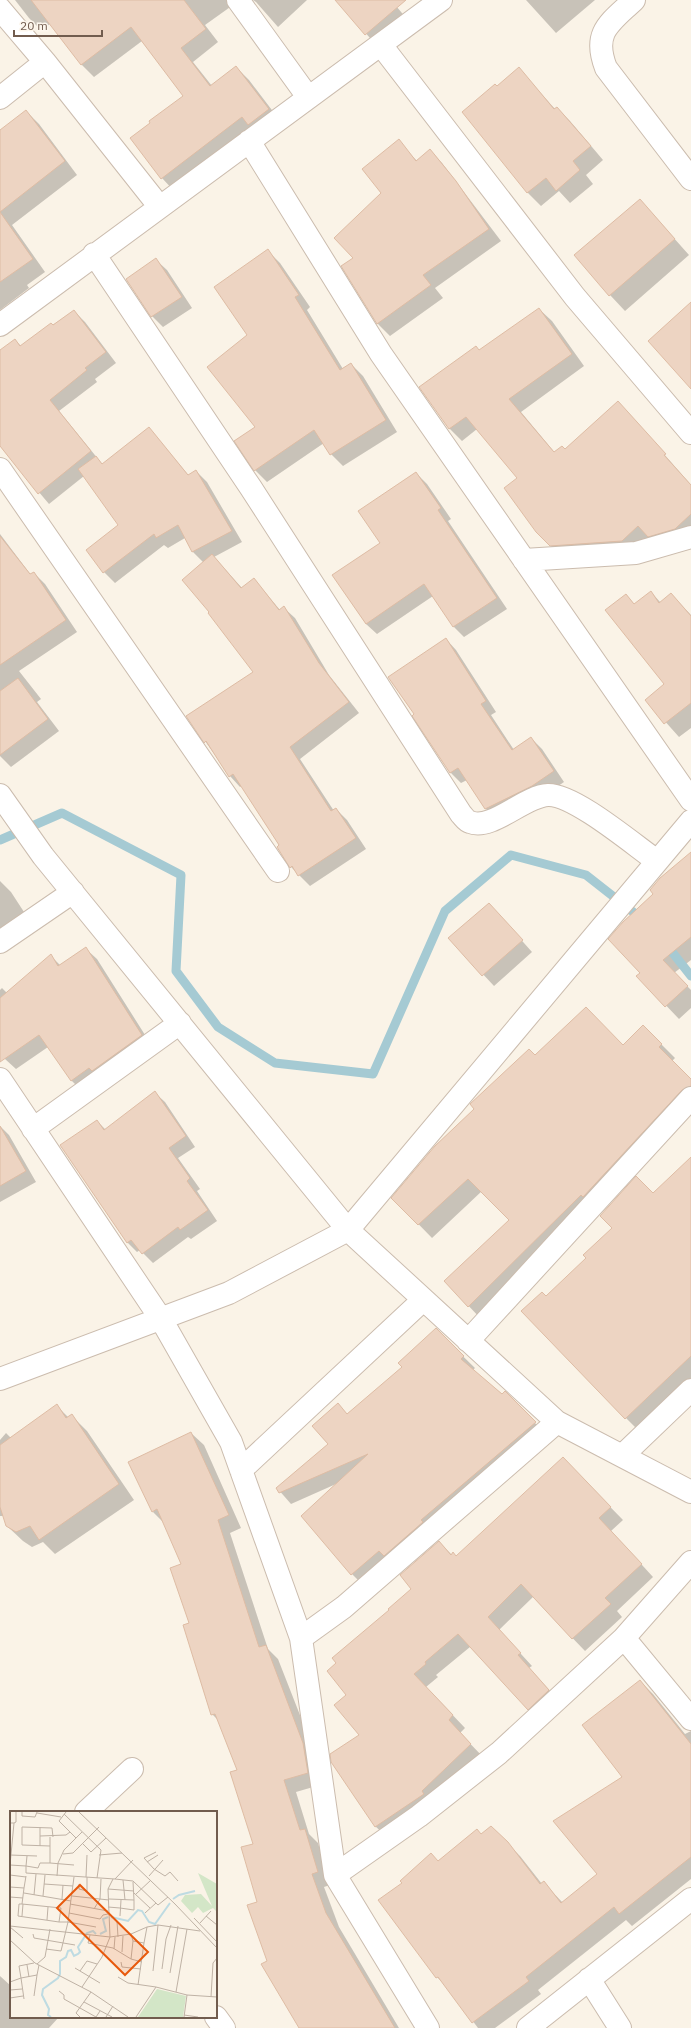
<svg xmlns="http://www.w3.org/2000/svg" width="691" height="2028" font-family="'IBM Plex Sans',sans-serif">
<rect width="100%" height="100%" fill="#faf3e7"/>
<path fill="#0003" d="M15,0H240L205,25L218,42L193,62L212,86L236,67L249,80L281,122L174,191L162,178L184,96L142,41L94,77L81,64L50,24L41,30L29,18Z
M253,0H252H307L278,27L256,2Z
M337,0H391L407,19L376,45Z
M526,0H595L556,33Z
M519,69L555,109L557,108L570,121L603,160L586,175L593,184L570,203L559,191L541,206L528,193L463,112L498,87Z
M26,111L39,124L77,175L12,225L45,272L27,285L29,288L0,310V131Z
M398,141L417,161L430,150L442,163L501,241L435,288L443,298L390,336L378,324L343,267L355,258L383,193Z
M640,200L689,255L625,311L610,295Z
M268,251L280,263L310,307L307,310L343,369L351,364L363,376L397,432L343,466L331,454L324,443L267,482L255,470L256,427L248,335Z
M156,260L167,270L192,308L163,327L152,316L127,279Z
M539,309L552,321L584,366L521,412L555,453L565,450L630,415L691,485V538L635,553L563,558L550,545L519,479L477,429L462,441L449,428L480,351Z
M74,311L85,322L116,363L95,379L97,382L59,411L103,465L149,428L189,476L196,471L207,482L242,542L214,557L242,588L254,579L280,610L284,608L295,618L329,675L359,713L300,759L334,811L336,809L347,820L366,849L310,886L291,867L280,846L242,786L240,787L230,776L187,716L254,672L211,612L204,563L193,552L185,538L168,548L164,545L115,583L104,572L120,526L84,476L49,504L0,446V351L15,340L21,346Z
M416,473L427,484L451,519L448,521L507,609L464,637L454,627L433,596L377,634L366,624L334,576L381,543Z
M0,534L31,575L34,573L45,584L77,632L19,671L41,699L37,702L59,731L11,767L0,756Z
M651,592L661,603L671,594L691,615V728L679,737L646,700L666,684L626,595L635,605Z
M446,639L456,650L496,712L491,715L514,750L531,738L542,749L564,782L542,797L497,819L486,809L467,780L461,783L451,773L414,716Z
M691,854V960L674,973L691,990V1008L679,1019L638,976L641,973L654,894Z
M0,881L11,892L24,912L20,915L31,929L0,950Z
M499,915L532,952L494,986L450,939Z
M86,949L97,959L152,1046L82,1091L71,1080L48,1047L16,1069L5,1059L0,1051V990L2,988L7,993L51,956L60,965Z
M643,1026L675,1058L672,1061L691,1081V1107L482,1320L445,1281L510,1220L482,1191L432,1238L393,1198L535,1056L623,1046Z
M154,1092L165,1102L195,1147L178,1158L200,1189L197,1191L217,1221L191,1239L188,1237L153,1263L140,1250L137,1252L127,1242L97,1121L106,1130Z
M0,1126L9,1135L36,1182L0,1202Z
M691,1173V1378L637,1429L626,1418L546,1298L653,1194Z
M436,1330L475,1368L473,1370L502,1395L505,1393L546,1434L363,1585L352,1574L336,1484L291,1504L277,1488L329,1444L338,1405L348,1415L403,1367Z
M57,1406L69,1418L72,1416L87,1431L134,1500L55,1554L43,1542L32,1547L23,1541L7,1526L4,1516H0V1440L6,1433L11,1438Z
M191,1433L204,1445L241,1528L230,1533L268,1649L278,1659L316,1756L320,1785L296,1792L309,1834L318,1843L330,1885L324,1887L339,1927L399,2028H300L268,1961L258,1902L254,1844L239,1771L219,1721L212,1714L197,1669H199L182,1565L165,1524L153,1512Z
M575,1471L623,1520L611,1531L653,1577L617,1611L622,1617L585,1651L533,1597L499,1630L532,1666L529,1668L561,1703L541,1721L470,1647L436,1675L438,1677L426,1687L465,1728L460,1733L483,1757L388,1838L375,1826L361,1735L347,1695L391,1610L413,1589L439,1542L452,1555L456,1557Z
M640,1681L653,1694L685,1734L691,1731V1879L632,1926L626,1920L538,1990L541,1994L495,2028H478L448,1988L437,1977L438,1862L481,1835L507,1843L520,1856L542,1884L544,1883L563,1903L599,1875L623,1778Z
M0,1976L11,1986V2017H59L49,2028H0Z"/>
<g fill="none" stroke-linecap="round" stroke-linejoin="round">
<path stroke="#a5cad3" stroke-width="9" d="M0,840L62,813L181,875L176,971L218,1027L275,1063L373,1074L445,911L511,855L586,875L642,919
M665,943L691,976"/>
</g>
<path fill="#edd4c2" stroke="#debca4" d="M31,0H184L206,29L181,48L210,86L236,66L269,109L248,125L242,117L161,179L130,138L150,123L149,121L183,96L131,27L81,65Z
M335,0H406L365,35Z
M519,67L554,109L557,107L591,146L573,161L580,170L556,191L546,178L527,193L462,112L495,84L497,86Z
M26,110L65,161L0,212V130Z
M399,139L416,161L430,149L456,181L489,229L423,275L431,285L377,324L341,266L353,258L334,238L381,193L362,169Z
M640,199L675,239L609,296L574,255Z
M0,212L33,259L0,282Z
M268,249L299,295L295,297L340,370L351,363L386,420L330,455L314,430L254,471L234,441L255,427L207,367L247,335L214,287Z
M156,258L182,297L151,317L126,279Z
M691,302V389L648,341Z
M539,308L572,354L509,399L554,452L562,446L565,449L618,401L666,454L664,455L691,485V514L675,529L648,537L638,526L622,541L550,546L536,532L504,488L517,478L466,417L449,429L419,387L476,346L479,350Z
M74,310L106,352L85,368L87,370L50,400L91,451L38,494L0,446V350L15,339L20,346L51,323L53,325Z
M149,427L188,475L196,470L232,531L192,552L178,525L156,538L154,534L103,573L86,550L118,525L78,469L96,456L102,464Z
M416,472L441,508L438,510L497,598L453,627L424,584L366,624L332,575L380,543L358,511Z
M0,536L30,574L34,572L66,620L0,665Z
M212,554L241,588L254,578L279,610L284,606L319,663L349,702L290,747L331,811L336,808L356,838L298,876L292,866L290,868L277,847L279,845L233,774L229,777L206,741L204,743L186,716L253,672L208,613L209,612L182,580Z
M651,591L659,603L671,593L691,616V703L664,724L645,700L664,684L605,610L626,594L634,604Z
M446,638L486,701L481,704L512,750L531,737L554,771L532,786L485,809L458,768L450,773L412,716L414,714L388,677Z
M18,678L48,719L0,755V691Z
M691,852V937L663,960L688,986L665,1007L636,976L640,973L608,939L623,922L653,894L650,890L660,878Z
M489,903L523,940L482,976L448,938Z
M86,947L142,1035L92,1071L89,1068L71,1081L39,1035L0,1062V998L51,954L58,966Z
M586,1007L623,1045L643,1025L662,1044L659,1047L691,1079V1086L682,1090L583,1197L581,1195L468,1307L444,1281L509,1220L468,1179L418,1225L391,1198L435,1146L474,1109L470,1104L529,1049L535,1055Z
M155,1091L186,1136L169,1148L190,1178L187,1181L208,1210L180,1230L178,1227L142,1254L131,1240L127,1243L60,1145L97,1120L104,1130Z
M0,1126L26,1171L0,1186Z
M691,1157V1356L625,1419L521,1311L542,1292L546,1296L586,1258L583,1255L612,1228L600,1216L636,1176L653,1193Z
M436,1328L464,1356L461,1359L502,1394L505,1391L536,1422L421,1520L423,1522L384,1556L379,1551L351,1575L301,1516L368,1454L279,1493L276,1488L328,1444L312,1426L338,1403L347,1414L402,1367L398,1363Z
M57,1404L66,1418L72,1414L119,1484L39,1540L30,1526L16,1532L6,1526L0,1507V1445Z
M191,1432L229,1515L218,1520L259,1647L266,1645L303,1743L308,1773L284,1780L300,1830L305,1829L318,1872L312,1874L326,1913L395,2028H299L261,1964L267,1961L247,1905L257,1902L241,1847L253,1844L230,1772L237,1770L215,1714L211,1715L183,1625L189,1623L170,1568L181,1564L157,1509L152,1512L128,1462Z
M563,1457L611,1507L599,1518L642,1564L605,1598L611,1604L572,1639L521,1584L488,1617L521,1653L518,1655L549,1690L528,1710L458,1634L425,1662L426,1664L414,1674L453,1715L449,1720L471,1744L422,1791L424,1794L375,1827L331,1762L330,1754L359,1735L334,1705L346,1695L327,1671L336,1663L332,1658L389,1610L388,1609L411,1589L400,1575L439,1541L451,1555L453,1552L456,1556Z
M640,1680L691,1744V1857L619,1914L614,1907L526,1977L529,1981L472,2023L438,1977L436,1978L378,1900L402,1883L400,1881L431,1853L438,1861L477,1829L481,1834L491,1826L508,1842L540,1884L544,1881L561,1903L597,1874L553,1821L622,1777L582,1725Z"/>
<g fill="none" stroke-linecap="round" stroke-linejoin="round">
<defs>
<path id="minor" d="M238,0L308,97
M634,0C610,23 592,32 606,68L691,179
M0,9L45,62L0,98
M381,45L575,297L691,433
M45,62L159,206
M249,141L381,354L691,800
M94,254L251,488L461,814C464,817 466,821 470,822C492,831 524,796 548,795C574,794 634,845 657,861
M0,325L441,0
M0,469L278,871
M524,560L636,553L691,537
M0,795L43,856L348,1230L691,821
M0,942L73,892
M0,1079L161,1319L231,1442L301,1638L335,1875L428,2028
M33,1129L180,1023
M468,1341L691,1098
M0,1379L229,1293L348,1230L557,1422L691,1492
M622,1456L691,1390
M241,1470L423,1300
M691,1562L624,1638L691,1719
M301,1638L344,1607L557,1422
M86,1812L132,1769
M335,1875L419,1816L499,1753L624,1638
M589,1979L620,2028
M216,2017L224,2028
M528,2028L691,1899"/>
</defs>
<use href="#minor" stroke="#cbbcae" stroke-width="24"/>
<use href="#minor" stroke="#fff" stroke-width="22"/>
</g>
<g transform="translate(10 1811)">
<rect width="207" height="207" fill="#faf3e7"/>
<path d="M188,62L207,73V101L203,97L193,102L188,96L182,102L171,90L175,84L191,83L202,95ZM147,178L176,185L173,206H128Z" fill="#d3e6c7"/>
<path fill="none" stroke="#bedbe2" stroke-width="2" d="M163,88L169,84L185,80M101,106L118,110L128,99L132,100L139,111L145,113L160,92M90,123L96,120L93,108L98,106M41,206L38,204L39,198L32,184L33,178L48,167L50,163V150L56,146L58,140L61,139L64,145L68,143L70,141L68,136L77,122L83,120L86,123"/>
<path fill="none" stroke="#bfb2a5" stroke-width="1" d="M12,1V5L25,6L27,1M56,1L49,10L66,27M69,1L165,93L207,137M27,2L51,6M54,3L91,39L87,67M0,12H4L0,54L16,55V62L105,68L123,49M4,12L6,11V1M30,25L56,24L60,21M40,26V52L64,54M73,33L81,41L96,27M30,35V16M40,35L12,34V16L42,17L43,26M146,41L134,47L144,58L155,65L160,61L168,70M53,43L63,42L89,16M0,44L27,45M89,44L112,42M17,45L16,55L28,57L30,52H40M137,51L148,44M0,64L16,66M47,65L48,52L54,39L72,21M139,65L153,49M64,66L58,111L86,116M76,66L77,44M105,68L123,70L148,94L158,86M113,69L115,89M34,73L63,75M69,73V78L77,80V66M0,76L14,77L12,93L51,97L49,111H58L51,140L36,138M14,77L16,65M98,78L124,80M14,82L61,90M124,82L140,97M126,83L141,69M24,84L26,63M33,85L35,64M62,85L99,89M0,86L13,87M52,88L53,74M99,88L124,89L123,71M12,93H9L8,105L49,111M60,93L98,100M98,96L110,97M110,97L124,99V89M84,98L90,88L91,68M59,102L90,108L93,104L98,103M135,102L146,92M12,105L13,93M110,105L111,89M196,105L207,114M184,107L207,131M37,109L38,96M107,110L108,126M190,112L201,100M0,115L100,126L98,78L103,68M0,116L13,127M23,123L24,127L65,134M121,123L137,116M80,124L78,132L103,137L121,148L132,151M0,129L25,152L81,181L118,206M104,138L105,126M112,141L113,125M121,148L123,130M111,151L112,156L131,158M27,153L35,146L40,118M17,154L19,166M65,157L90,172M152,158L156,128L161,114M70,160L77,150L87,153M143,160L148,114M160,162L168,115M108,166L118,172L146,176M11,167L27,164L29,154M11,167L14,188M0,171L11,167L9,155L24,152M128,174L134,132M72,176L92,146L100,126L121,123L123,130L134,132L137,116L148,114L190,120M0,179L12,178M49,180L54,184V188L86,206L90,200M166,181L177,118M24,185L27,164M201,186L203,152L207,147M0,187L13,185M74,191L102,206M174,204L188,206M70,206L66,202L81,181M96,206L103,195M126,206L146,176L177,184L207,186M174,206L177,184"/>
<path fill="#e8590c" fill-opacity="0.15" stroke="#e8590c" stroke-width="2" d="M70,74L138,141L115,164L47,97Z"/>
<rect width="207" height="207" fill="none" stroke="#715c4e" stroke-width="2"/>
</g>
<path d="M14 30v6h88v-6" fill="none" stroke="#715c4e" stroke-width="2"/>
<text x="20" y="30" font-size="12" fill="#715c4e" stroke="#fdf7ed" stroke-width="3" paint-order="stroke">20 m</text>
</svg>
